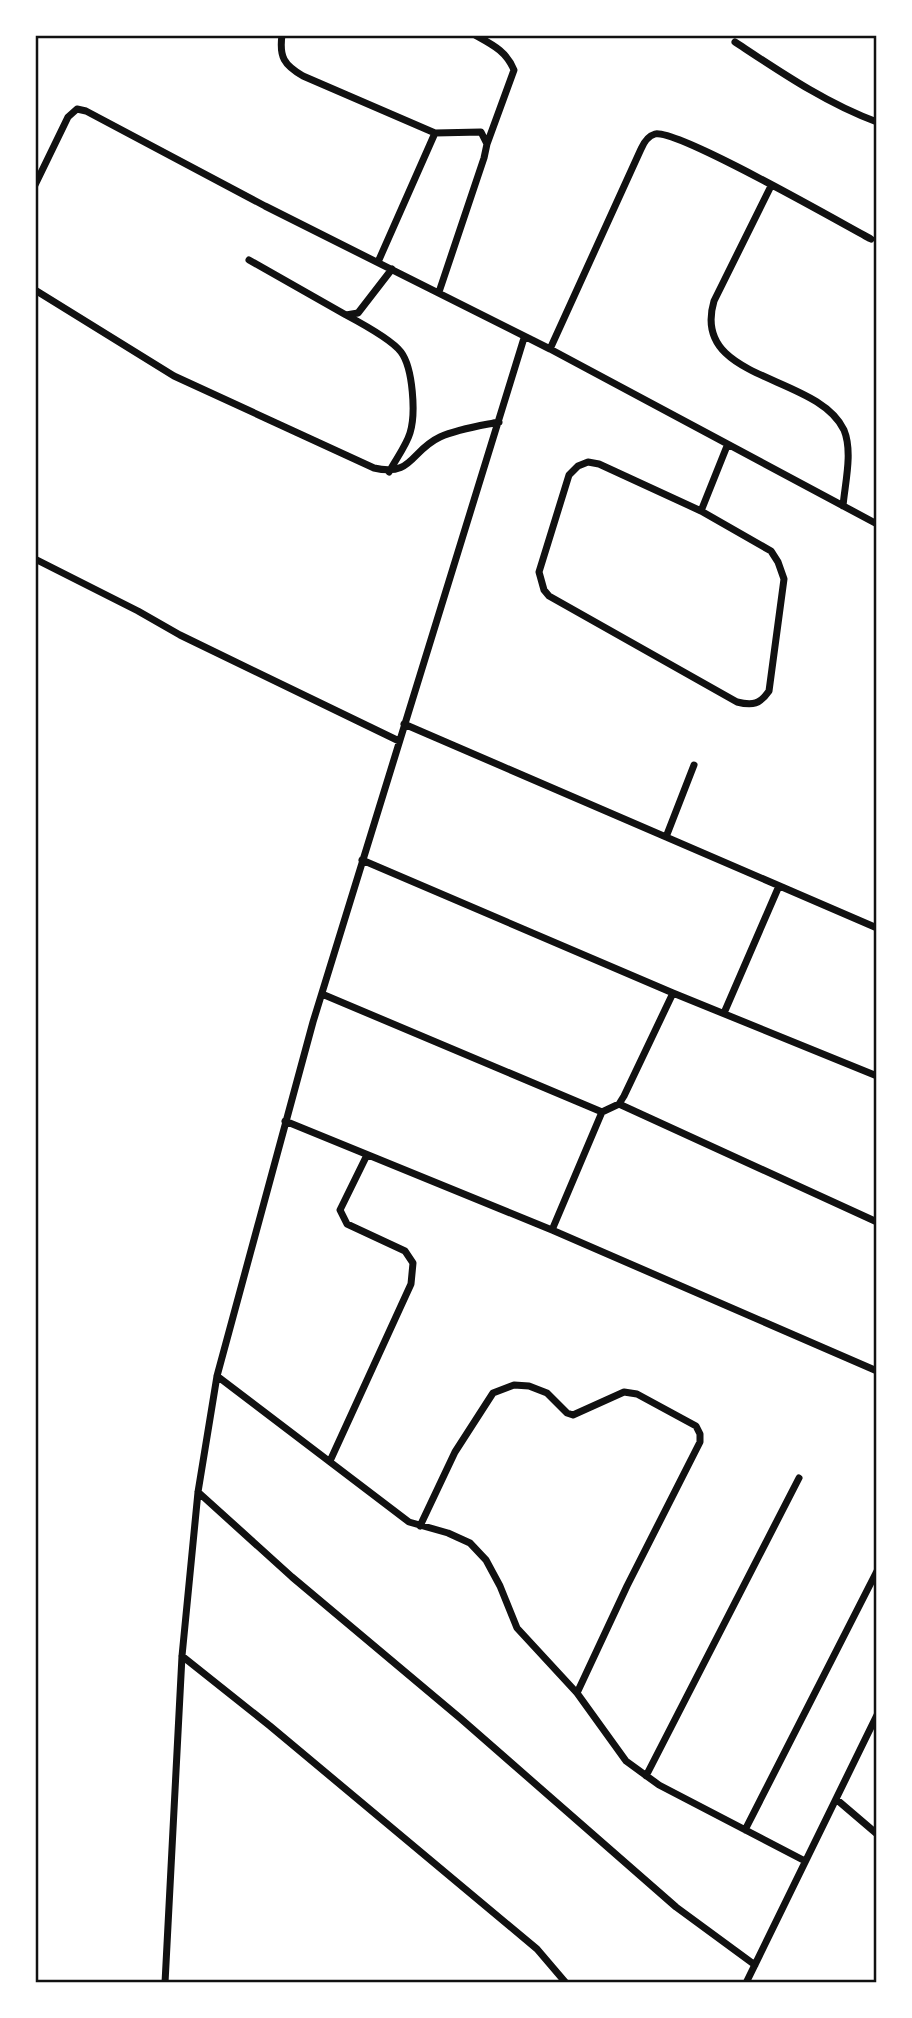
<svg xmlns="http://www.w3.org/2000/svg" width="912" height="2018" font-family="'PT Sans Narrow',sans-serif">
<rect width="100%" height="100%" fill="#fff"/>
<g fill="none" stroke-linecap="round" stroke-linejoin="round">
<path stroke="#111" stroke-width="7" d="M282,35C279,57 284,65 303,76L435,133L378,262
M475,35C493,45 506,51 514,70L487,144
M735,42C779,71 827,104 877,122
M435,133L481,132L487,144L484,158L439,292
M35,185L68,117L77,109L86,111L265,206L550,349L877,524
M771,186L714,301C690,382 817,373 844,430C853,452 845,483 843,506
M249,260L346,315L358,313L392,269
M35,290L174,376L374,468C413,477 410,451 440,437C458,429 479,426 499,422
M346,315C361,323 392,340 401,352C413,368 416,414 410,433C406,446 396,459 389,472
M550,349L641,149C644,142 648,136 655,134C676,128 841,223 871,239
M588,462L599,464L701,511L771,551L778,562L784,579L769,691C760,704 753,706 737,702L549,596L544,590L539,572L569,475L578,466Z
M701,511L727,446
M35,559L138,611L180,635L399,741
M404,724L877,928
M666,837L694,765
M362,860L673,993L877,1076
M322,994L602,1112L552,1230
M724,1013L779,886
M619,1104L877,1222
M602,1112L619,1104L624,1096L673,993
M285,1121L552,1230L877,1371
M217,1376L409,1522L448,1533L470,1543L486,1560L500,1586L517,1628L577,1693L626,1761L659,1785L805,1861
M330,1461L411,1284L413,1263L405,1251L347,1224L340,1210L367,1155
M198,1492L292,1577L460,1718L676,1907L755,1965
M420,1526L455,1452L493,1393L514,1385L529,1386L547,1393L567,1413L573,1415L624,1392L637,1394L696,1426L700,1434V1442L627,1586L577,1693
M182,1656L270,1726L537,1949L566,1983
M646,1776L799,1478
M836,1799L877,1834
M745,1830L877,1571
M165,1983L182,1656L198,1492L217,1376L313,1022L524,338
M746,1983L877,1715"/>
</g>
<rect width="912" height="2018" fill="none" stroke="#ffffff" stroke-width="74"/>
<rect x="37" y="37" width="838" height="1944" fill="none" stroke="#111" stroke-width="2.5"/>
</svg>
